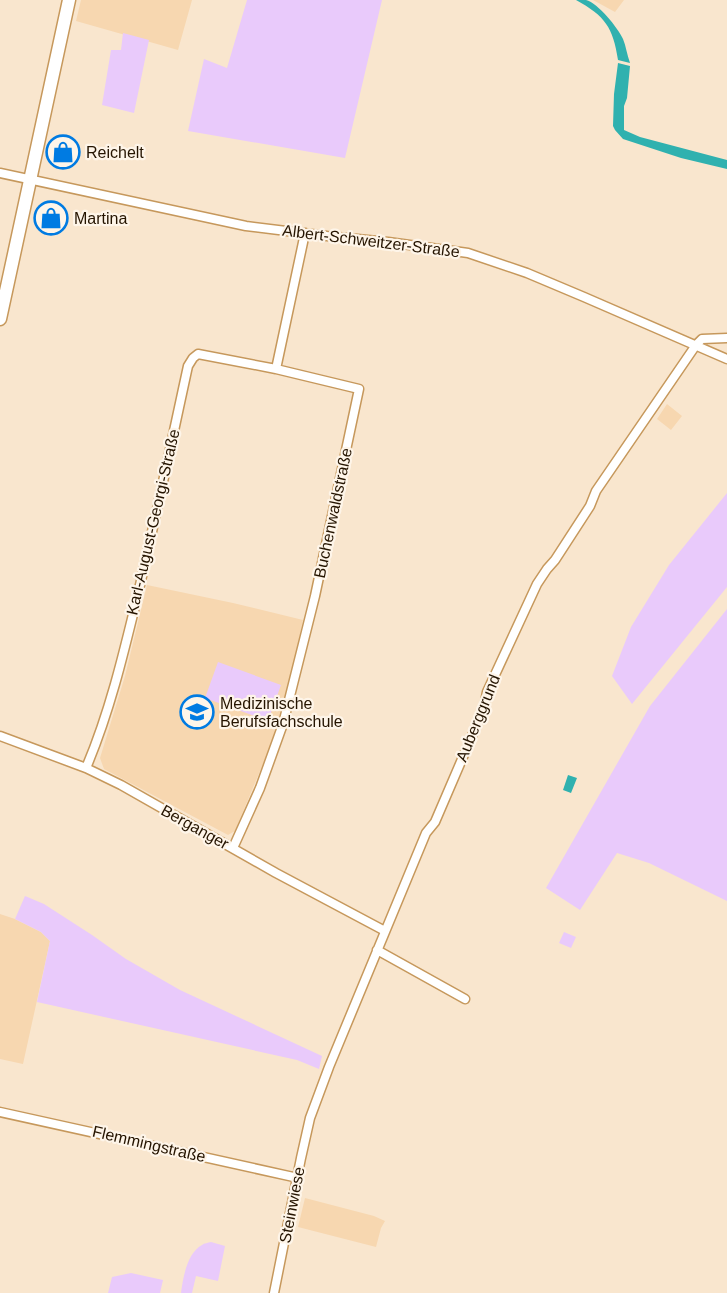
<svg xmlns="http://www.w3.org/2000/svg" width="727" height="1293" font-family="Arial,sans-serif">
<rect width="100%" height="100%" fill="#f9e6ce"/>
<path fill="#f7d7b0" d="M81,0H192L178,50L76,21Z
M593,0H624L615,12Z
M667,404L682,416L671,430L657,419Z
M147,585L233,603L303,620L291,677L270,747L235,831L228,835L104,769L100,758L125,676Z
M0,914L15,919L41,932L50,941L23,1064L0,1059Z
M305,1198L374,1216L385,1221L381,1228L376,1247L298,1227Z"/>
<path fill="#e9cafb" d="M247,0H382L345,158L188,131L204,59L227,68Z
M123,33L149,40L134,113L102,105L111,50H121Z
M727,493V587L632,704L612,676L631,627L669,565Z
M727,609V901L649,863L617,853L580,910L546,888L650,706Z
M218,662L281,685L268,721L205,698Z
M25,896L44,904L92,935L126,959L180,990L322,1056L319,1069L297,1060L37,1002L50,941L41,932L15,919Z
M564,932L576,937L571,948L559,943Z
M211,1242L225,1246L218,1281L196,1276L192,1293H181C183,1278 187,1253 202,1245C204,1243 208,1243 211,1242Z
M131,1273L163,1280L160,1293H108L112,1277Z"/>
<path fill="#30b1af" d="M576,0C577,0 585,0 586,0C598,3 618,28 623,39C626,46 627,55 630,63L618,60C613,27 605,16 576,0Z
M618,63L630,66L627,98L624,106V130L640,137L727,160V169L681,158L623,139L615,130L613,126L614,94Z
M568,775L577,778L571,793L563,790Z"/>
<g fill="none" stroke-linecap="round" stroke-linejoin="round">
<defs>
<path id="street" d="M0,173L246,226L327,236L388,242L468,253L527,273L584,297L727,359
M0,736L86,768L121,785L276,873L385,931
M86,768C109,714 123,656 137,598C155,521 171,444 188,366L193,358L198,354L276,369
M233,848L260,788L283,724L315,596L359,389L276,369L305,233
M377,950L465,999
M0,1112L298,1178
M274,1293L301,1158L310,1118L329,1067L426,833L435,822L484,708L487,692L537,584L547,569L555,560L590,506L596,491L696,345L702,339L727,338"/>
<path id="secondary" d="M0,319L69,0"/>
</defs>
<use href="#street" stroke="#c6985c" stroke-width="11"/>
<use href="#secondary" stroke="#c6985c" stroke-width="15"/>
<use href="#street" stroke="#fff" stroke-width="8"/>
<use href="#secondary" stroke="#fff" stroke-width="12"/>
</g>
<defs>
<symbol id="shop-ring" viewBox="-11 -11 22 22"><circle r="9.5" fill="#fef5e9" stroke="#007be2" stroke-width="1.5"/><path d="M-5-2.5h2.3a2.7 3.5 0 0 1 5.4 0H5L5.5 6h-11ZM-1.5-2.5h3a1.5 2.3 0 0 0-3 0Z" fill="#007be2"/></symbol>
<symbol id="university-ring" viewBox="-11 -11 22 22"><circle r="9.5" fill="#fef5e9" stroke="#007be2" stroke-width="1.5"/><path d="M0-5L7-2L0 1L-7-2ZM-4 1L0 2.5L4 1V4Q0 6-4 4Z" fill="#007be2"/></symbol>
</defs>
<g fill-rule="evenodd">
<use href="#shop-ring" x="44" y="133" width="38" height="38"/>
<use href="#shop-ring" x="32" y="199" width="38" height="38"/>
<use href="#university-ring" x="178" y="693" width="38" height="38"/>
</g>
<g text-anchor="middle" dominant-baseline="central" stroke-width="4.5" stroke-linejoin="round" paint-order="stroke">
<g font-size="16" fill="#251400" stroke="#fef5e9" text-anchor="start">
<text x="86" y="152">Reichelt</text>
<text x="74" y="218">Martina</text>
<text x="220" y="703">Medizinische<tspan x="220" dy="18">Berufsfachschule</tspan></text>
</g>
<g font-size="16" fill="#251400" stroke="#fef5e9">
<text transform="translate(371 241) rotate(7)">Albert-Schweitzer-Straße</text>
<text transform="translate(333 513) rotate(-78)">Buchenwaldstraße</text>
<text transform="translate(153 522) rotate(-77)">Karl-August-Georgi-Straße</text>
<text transform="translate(478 718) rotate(-68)">Auberggrund</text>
<text transform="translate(195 827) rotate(29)">Berganger</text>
<text transform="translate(149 1144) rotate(13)">Flemmingstraße</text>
<text transform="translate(292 1205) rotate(-79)">Steinwiese</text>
</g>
</g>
</svg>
